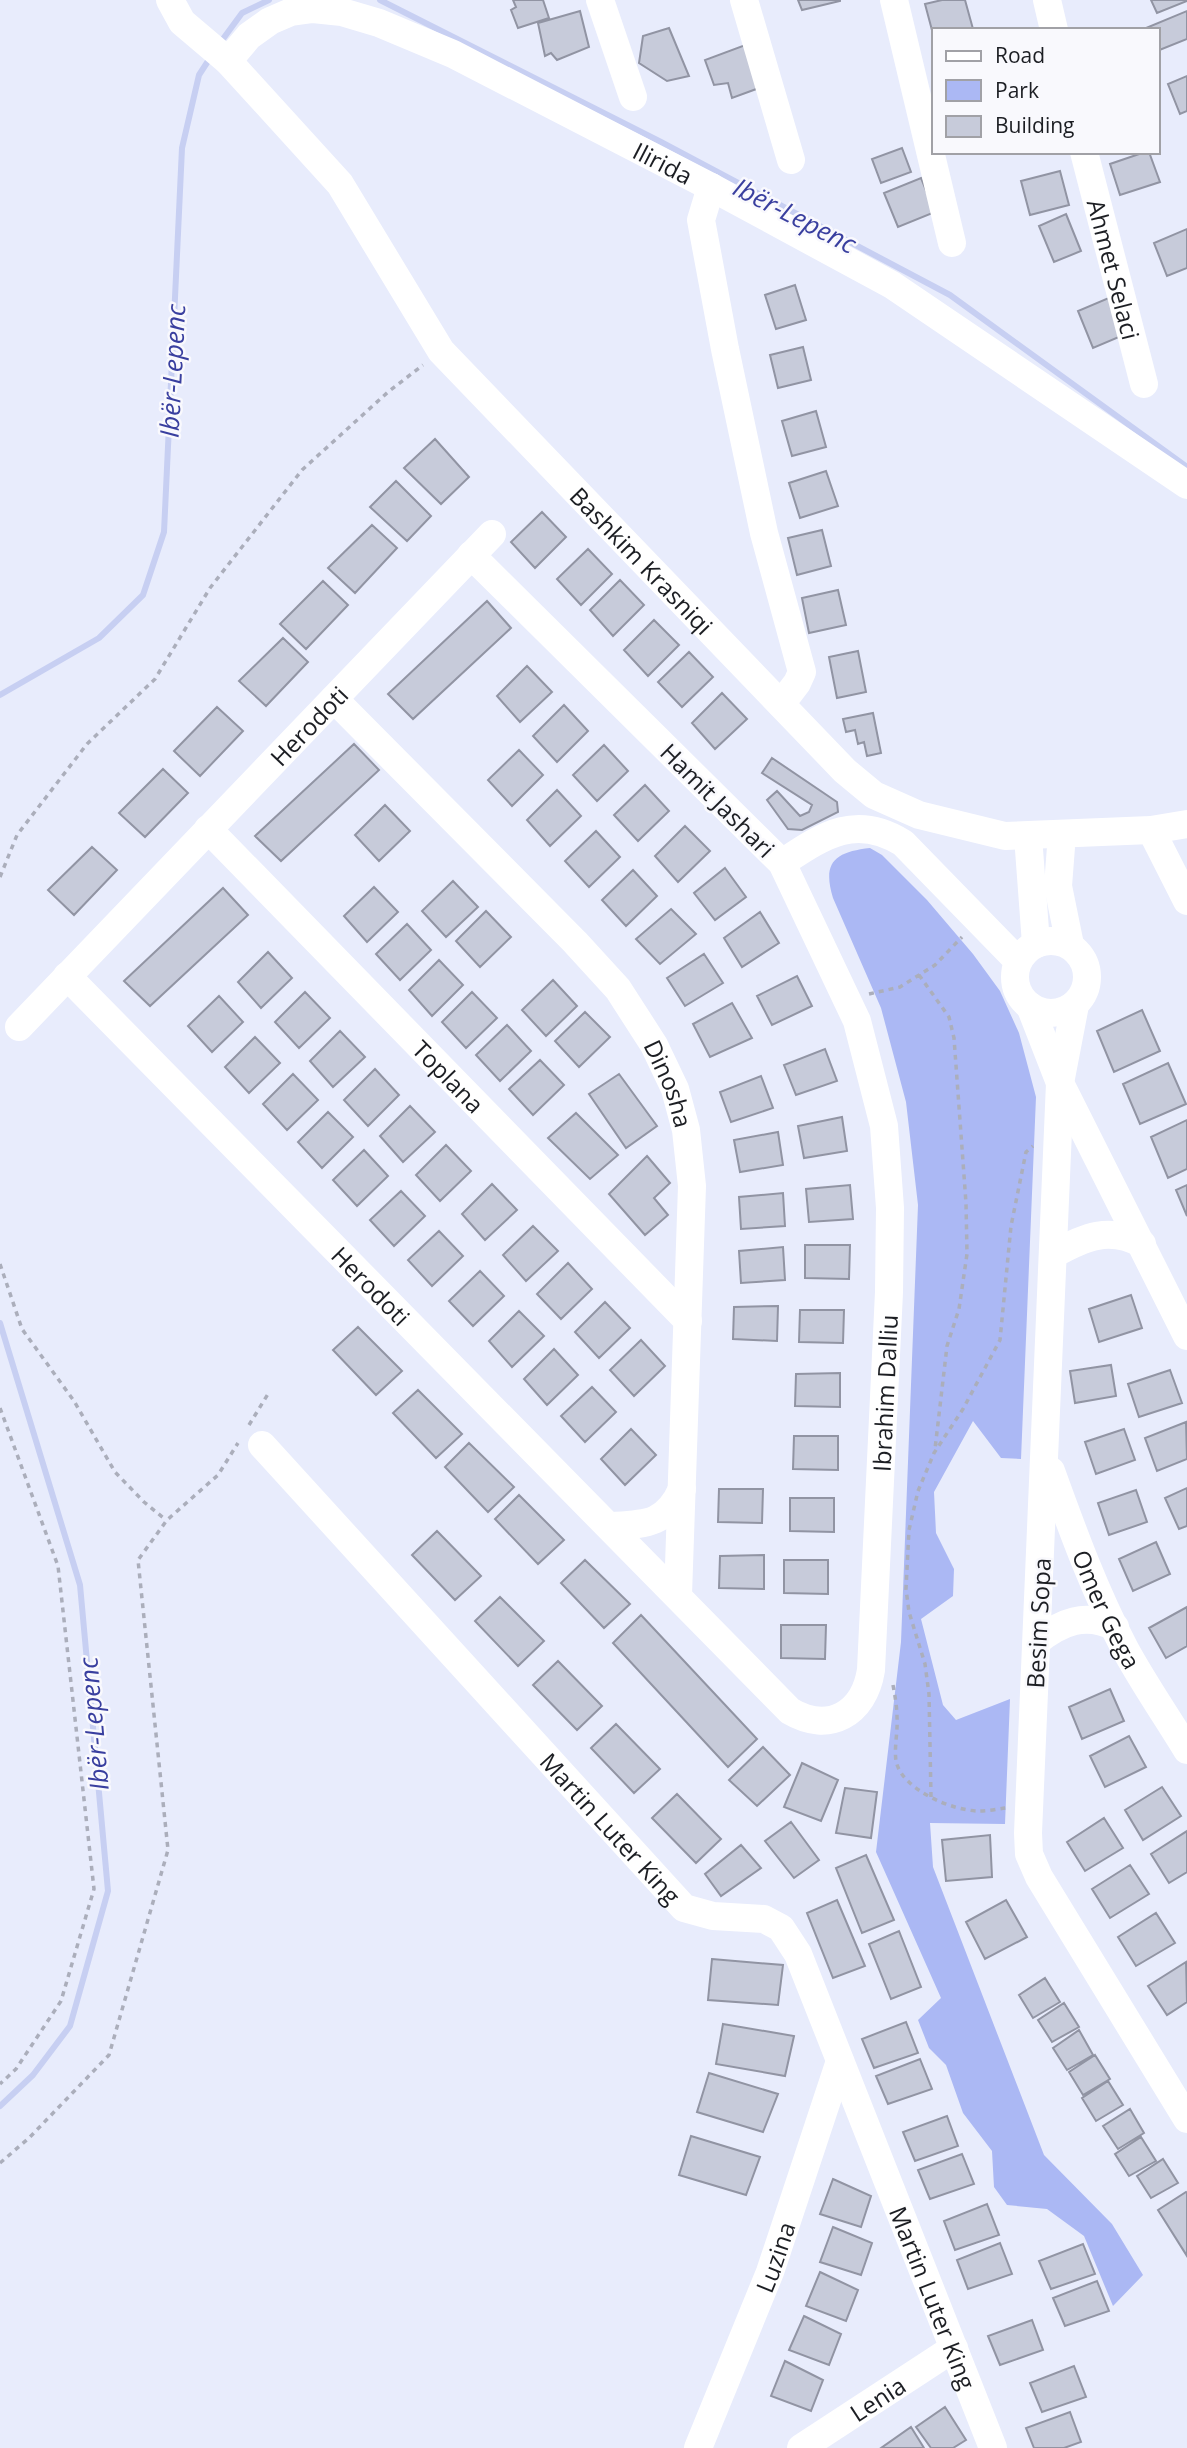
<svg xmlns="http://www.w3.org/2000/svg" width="1187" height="2448" font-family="'Open Sans',sans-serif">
<rect width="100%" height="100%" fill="#e8ecfc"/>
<path fill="#abb8f4" d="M870,848L882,855L927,900L973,954L1000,991L1019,1033L1036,1097L1021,1459L1001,1458L973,1421L934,1492L936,1533L954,1569L953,1596L921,1619L943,1705L956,1720L1010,1699L1005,1824L930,1823L933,1867L1044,2155L1112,2224L1143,2275L1113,2306L1084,2236L1047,2209L1007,2205L994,2187L992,2151L963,2113L946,2065L929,2048L918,2020L941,1998L876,1852L901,1642L918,1205L906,1102L881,1008L833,898C822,862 835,852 870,848Z"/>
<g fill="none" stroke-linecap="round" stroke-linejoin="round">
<path stroke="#c7cff2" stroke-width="6" d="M380,0L661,142L950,295L1187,467
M220,43L242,13L269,0
M0,695L99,638L143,595L164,532L182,148L199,75L210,58
M0,1323L80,1585L108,1891L70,2026L33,2075L0,2106"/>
</g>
<path fill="#c7cbda" stroke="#9194a3" stroke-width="2" d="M513,0H543L549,18L518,28L511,10L516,7Z
M798,0H840V1L802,10Z
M942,0H965L973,29L933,30V34L925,4Z
M1151,0H1187V1L1157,13Z
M580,11L589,47L557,60L551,53L545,56L538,23Z
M1187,11V39L1157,51V30H1147L1146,28Z
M669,28L689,76L667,81L639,63L643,36Z
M748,44L759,88L732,98L728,83L714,85L705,60Z
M1187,76V111L1180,114L1168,84Z
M902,148L911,172L881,183L872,159Z
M1145,152H1149L1160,182L1120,195L1110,164Z
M1060,171L1069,205L1030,215L1021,181Z
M921,178L935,212L898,227L884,193Z
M1066,214L1081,251L1054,262L1039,226Z
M1187,229V268L1167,276L1154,243Z
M795,285L806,320L776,329L765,295Z
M1111,297L1126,334L1093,348L1078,311Z
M803,347L811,380L778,388L770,355Z
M816,411L826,447L792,456L782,421Z
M435,439L469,477L441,504L404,468Z
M826,471L838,506L800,518L789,483Z
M396,481L431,516L407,541L370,507Z
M542,512L566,537L535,568L511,542Z
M372,525L397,548L355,593L328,568Z
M822,530L831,566L797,575L788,538Z
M588,549L612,574L581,605L557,579Z
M620,580L644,605L613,636L590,610Z
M323,581L348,605L306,649L280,624Z
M838,590L846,625L809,633L802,598Z
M487,601L511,628L413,719L388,694Z
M654,620L679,645L648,676L624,650Z
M283,638L308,662L266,706L239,681Z
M858,651L866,692L837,698L829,657Z
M689,652L713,677L682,707L658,682Z
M527,666L552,692L520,722L497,696Z
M722,693L747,719L715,749L692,723Z
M564,705L588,731L557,762L533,736Z
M217,707L243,731L200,776L174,751Z
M873,713L881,753L867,756L864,742L858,744L855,730L846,732L843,719Z
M354,744L379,770L281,861L255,836Z
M604,745L628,771L597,801L573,775Z
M519,750L543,775L512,806L488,780Z
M772,758L837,802L838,812L802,830L788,829L767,800L777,791L800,816L809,812L812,805L762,773Z
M163,769L188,793L145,837L119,813Z
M645,785L669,811L638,841L614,815Z
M557,790L581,816L550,846L527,820Z
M385,805L410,831L379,861L355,835Z
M685,826L710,851L678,882L655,856Z
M596,831L620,857L589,887L565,861Z
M92,847L117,870L74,915L48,890Z
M725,868L746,897L715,920L694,893Z
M633,870L657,896L626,926L602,900Z
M453,881L478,907L446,937L422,911Z
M374,887L398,912L367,942L344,916Z
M223,888L248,915L150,1006L124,981Z
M671,909L696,934L660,964L636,939Z
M486,911L511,937L480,967L456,941Z
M760,912L779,943L742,967L724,938Z
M407,924L431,950L400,980L376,954Z
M268,952L292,978L261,1008L238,982Z
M704,954L723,983L685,1006L667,978Z
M439,960L463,985L432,1016L409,990Z
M797,976L812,1006L772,1025L757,996Z
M553,980L577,1006L546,1036L522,1010Z
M305,992L330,1018L299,1048L275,1022Z
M472,992L497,1018L466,1048L442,1022Z
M219,996L243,1022L212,1052L188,1026Z
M732,1003L752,1038L710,1057L693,1024Z
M1142,1010L1160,1051L1114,1072L1097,1031Z
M585,1012L610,1037L579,1067L555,1041Z
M507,1025L531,1051L500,1081L476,1055Z
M340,1031L365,1057L333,1087L310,1061Z
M255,1037L280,1063L249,1093L225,1067Z
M825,1049L837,1081L796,1095L784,1065Z
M540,1060L564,1085L533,1115L509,1089Z
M1168,1063L1186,1104L1140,1124L1123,1084Z
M375,1069L399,1095L368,1126L344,1100Z
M293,1074L318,1100L287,1130L263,1104Z
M619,1074L657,1126L626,1148L589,1094Z
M761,1076L773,1108L731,1122L720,1092Z
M410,1106L435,1132L403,1162L380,1136Z
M328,1112L353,1137L322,1168L298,1142Z
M576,1113L618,1155L590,1179L548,1138Z
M842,1117L847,1151L804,1158L798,1126Z
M1187,1120V1169L1168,1178L1151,1137Z
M778,1132L783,1165L740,1172L734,1140Z
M446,1145L471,1171L440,1201L416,1175Z
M364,1150L388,1176L357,1206L333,1180Z
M647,1156L670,1183L654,1198L668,1215L645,1235L609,1194Z
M492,1184L517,1210L485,1240L462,1214Z
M850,1185L853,1219L809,1222L806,1189Z
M1187,1185V1216L1176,1190Z
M401,1191L425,1216L394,1246L370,1220Z
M783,1193L785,1226L741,1229L739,1197Z
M533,1226L558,1251L526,1281L503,1255Z
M439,1231L463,1256L432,1286L408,1260Z
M805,1245H850L849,1279L805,1278Z
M783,1247L785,1280L741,1283L739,1251Z
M568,1263L592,1289L561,1319L537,1294Z
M480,1271L504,1296L473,1326L449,1301Z
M1131,1295L1142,1328L1099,1342L1089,1309Z
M605,1302L630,1328L599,1358L575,1332Z
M778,1306L777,1341L733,1339L734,1307Z
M800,1310H844L843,1343L799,1342Z
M519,1311L544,1336L512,1367L489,1341Z
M358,1327L402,1371L376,1395L333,1350Z
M641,1340L665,1366L634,1396L610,1370Z
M554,1349L578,1375L547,1405L524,1379Z
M1111,1365L1116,1396L1075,1403L1070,1371Z
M1170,1370L1182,1403L1139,1417L1128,1384Z
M840,1373V1407L795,1406L796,1374Z
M592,1387L616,1412L585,1442L561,1416Z
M418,1390L462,1434L436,1458L393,1413Z
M1186,1422L1187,1459L1157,1471L1145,1438Z
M631,1429L656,1455L625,1485L601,1459Z
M1124,1429L1135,1460L1096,1474L1085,1442Z
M794,1436H838V1470L793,1469Z
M469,1443L514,1487L488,1512L445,1467Z
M1187,1488V1526L1179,1529L1165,1498Z
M719,1489H763L762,1523L718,1522Z
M1136,1490L1147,1522L1109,1535L1098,1503Z
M519,1495L564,1540L538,1564L495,1519Z
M790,1498H834V1532L790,1531Z
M437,1531L481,1576L455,1600L412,1555Z
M1156,1542L1170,1574L1133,1591L1119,1559Z
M764,1555V1589L719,1588L720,1556Z
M585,1560L630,1604L604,1628L561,1583Z
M784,1560H828V1594L784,1593Z
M500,1597L544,1641L518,1666L475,1621Z
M1187,1607V1646L1166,1658L1149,1628Z
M641,1615L757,1739L728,1767L613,1643Z
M781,1625H826L825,1659L781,1658Z
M558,1661L602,1706L577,1730L533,1685Z
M1110,1689L1124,1721L1082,1739L1069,1707Z
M616,1724L660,1769L634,1793L591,1748Z
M1129,1736L1146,1767L1105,1787L1090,1756Z
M763,1747L790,1775L757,1806L729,1780Z
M802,1763L838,1780L821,1821L784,1807Z
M1162,1787L1181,1816L1143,1840L1125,1810Z
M845,1788L877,1792L871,1838L836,1833Z
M677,1794L721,1839L696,1863L652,1818Z
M1104,1818L1123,1848L1085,1871L1067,1842Z
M791,1822L819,1860L794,1878L765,1841Z
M1187,1831V1872L1169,1883L1151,1854Z
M990,1835L992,1877L946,1881L942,1840Z
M741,1845L761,1868L721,1896L705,1874Z
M866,1855L894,1920L862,1933L836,1868Z
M1130,1865L1149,1894L1110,1918L1092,1889Z
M837,1900L865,1966L833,1978L807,1913Z
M1006,1900L1027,1937L985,1959L966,1922Z
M1156,1913L1175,1943L1136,1966L1118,1937Z
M899,1931L921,1987L891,1999L869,1944Z
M712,1959L783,1965L778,2005L708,2000Z
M1186,1962L1187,2002L1167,2015L1148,1986Z
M1045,1978L1060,2002L1033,2018L1019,1995Z
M1064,2003L1079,2027L1052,2042L1038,2020Z
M906,2022L918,2053L874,2068L862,2039Z
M723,2024L794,2036L785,2076L716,2064Z
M1079,2030L1093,2055L1067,2070L1053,2048Z
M1095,2055L1110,2079L1083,2095L1069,2072Z
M920,2059L932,2089L888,2104L876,2076Z
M709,2073L778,2094L763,2132L697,2112Z
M1108,2081L1123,2105L1096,2121L1082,2098Z
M1130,2109L1144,2133L1118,2149L1103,2126Z
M947,2116L958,2146L915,2161L903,2132Z
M691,2136L760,2157L746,2195L679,2175Z
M1141,2137L1156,2161L1129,2176L1115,2154Z
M962,2154L974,2184L930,2199L918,2170Z
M1163,2159L1178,2183L1151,2198L1137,2176Z
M833,2179L871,2196L861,2227L820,2214Z
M1186,2192L1187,2193V2256L1158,2210Z
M987,2204L999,2235L955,2250L944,2221Z
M833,2227L872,2243L861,2275L820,2262Z
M1000,2243L1012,2274L968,2289L957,2260Z
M1083,2244L1095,2274L1051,2289L1039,2261Z
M820,2272L858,2290L846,2321L806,2306Z
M1097,2281L1109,2311L1065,2326L1053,2298Z
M804,2316L841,2334L829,2365L789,2350Z
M1032,2320L1043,2350L1000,2365L988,2336Z
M785,2361L823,2380L811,2411L771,2396Z
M1074,2366L1086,2397L1042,2412L1030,2383Z
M945,2407L966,2440L953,2448H931L916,2427Z
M1070,2412L1081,2442L1064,2448H1034L1026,2428Z
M911,2427L924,2448H881Z"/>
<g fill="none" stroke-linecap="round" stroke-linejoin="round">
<path stroke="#abaebb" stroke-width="3.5" stroke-dasharray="5 5" stroke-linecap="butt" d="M0,877L17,835L87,744L155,679L210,588L302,470L388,392L423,365
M919,975L949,1017L954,1038L966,1203L967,1254L959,1309L947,1346L935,1449
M869,994L900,987L935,965L962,937
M0,1264L22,1329L74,1401L115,1472L144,1502L166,1520
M0,1408L58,1566L94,1889L61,2001L16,2069L0,2084
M249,1425L268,1394
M893,1685C895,1696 897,1707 897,1717C898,1732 894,1747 896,1761C902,1790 953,1811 979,1811C988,1811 998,1809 1006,1808
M931,1797L929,1694L925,1664L909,1612L906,1589L909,1530L918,1491L934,1453L963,1409L1000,1340L1011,1226L1026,1152L1033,1146
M0,2163L29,2138L109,2055L168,1850L138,1560L167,1520L218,1475L238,1443"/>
<g stroke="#fff" stroke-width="28">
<path id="s1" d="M170,0L182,22L228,61L340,184L441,351L845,771L874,795L919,815L1005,836L1151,830L1187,824"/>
<path d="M600,0L633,97"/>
<path d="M744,0L791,160"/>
<path d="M894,0L952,243"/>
<path d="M1047,0L1054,30"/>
<path id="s2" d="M228,61L249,36L270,21L291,12L313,9L342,12L379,23L453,54L711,187L892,285L1187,485"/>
<path id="s3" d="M1084,152L1144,384"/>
<path d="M711,187L701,220L725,349L764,533L802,672L797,683L781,704"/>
<path id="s4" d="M334,699L575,942L618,989L654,1045L675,1089L686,1130L692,1186L678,1595"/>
<path id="s5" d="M208,829L688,1321"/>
<path d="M1151,830L1187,901"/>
<path d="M1062,834L1058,886L1070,945"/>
<path d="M1028,836L1036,944"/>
<path d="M782,863C823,836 855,813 903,843L1018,961"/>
<circle cx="1051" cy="977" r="36"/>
<path id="s6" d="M67,976L790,1711C829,1734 864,1714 871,1670L889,1292L890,1208L884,1126L857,1021L782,863L471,555"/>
<path d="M1075,1005L1060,1083L1028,1833L1029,1854L1039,1877L1187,2119"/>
<path d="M1030,1006L1060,1083L1187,1336"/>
<path id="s7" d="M19,1027L492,534"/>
<path d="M1054,1254C1084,1237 1110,1226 1142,1244"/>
<path id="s8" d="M262,1445L684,1908L713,1916L764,1919L781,1928L798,1954L993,2448"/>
<path id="s9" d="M1051,1471C1073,1532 1095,1592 1125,1649C1144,1684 1167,1717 1187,1750"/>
<path d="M610,1526C645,1524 666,1525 682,1489"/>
<path d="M1037,1641C1062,1622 1085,1612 1115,1627"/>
<path id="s10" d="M698,2448L770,2272L840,2061"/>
<path id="s11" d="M801,2448L954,2348"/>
</g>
</g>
<g text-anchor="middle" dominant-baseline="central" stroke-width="5" stroke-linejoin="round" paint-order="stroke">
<g font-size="24" fill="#1c1e23" stroke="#f9f9fd">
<text stroke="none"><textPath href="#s2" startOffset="488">Ilirida</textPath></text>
<text stroke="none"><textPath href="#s3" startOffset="121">Ahmet Selaci</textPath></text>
<text stroke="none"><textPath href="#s1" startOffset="737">Bashkim Krasniqi</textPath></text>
<text stroke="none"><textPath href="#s7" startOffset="418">Herodoti</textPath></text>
<text transform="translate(718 800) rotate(45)">Hamit Jashari</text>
<text stroke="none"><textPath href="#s5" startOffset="345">Toplana</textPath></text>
<text stroke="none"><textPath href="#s4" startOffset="514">Dinosha</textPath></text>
<text stroke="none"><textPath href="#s6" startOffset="434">Herodoti</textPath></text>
<text stroke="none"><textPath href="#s6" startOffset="1419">Ibrahim Dalliu</textPath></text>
<text stroke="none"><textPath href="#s9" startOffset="149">Omer Gega</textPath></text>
<text transform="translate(1038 1623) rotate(-87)">Besim Sopa</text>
<text stroke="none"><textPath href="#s8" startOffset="518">Martin Luter King</textPath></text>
<text stroke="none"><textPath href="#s10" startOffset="206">Luzina</textPath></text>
<text stroke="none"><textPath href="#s8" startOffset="1127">Martin Luter King</textPath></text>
<text stroke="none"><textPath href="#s11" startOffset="91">Lenia</textPath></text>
</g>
<g font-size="26" font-style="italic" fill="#393f9f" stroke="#f9f9fd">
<text transform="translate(795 215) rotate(27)">Ibër-Lepenc</text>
<text transform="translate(172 371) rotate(-87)">Ibër-Lepenc</text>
<text transform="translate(93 1724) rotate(-95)">Ibër-Lepenc</text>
</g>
</g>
<rect x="932" y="28" width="228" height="126" fill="#f9f9fd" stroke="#a1a1a6" stroke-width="2"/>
<rect x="946" y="51" width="35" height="10" fill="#ffffff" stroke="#a1a1a6" stroke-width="2"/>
<text x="995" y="63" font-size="21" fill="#1c1e23">Road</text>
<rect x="946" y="80" width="35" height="21" fill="#abb8f4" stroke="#a1a1a6" stroke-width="2"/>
<text x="995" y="98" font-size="21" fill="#1c1e23">Park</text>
<rect x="946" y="116" width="35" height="21" fill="#c7cbda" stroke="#a1a1a6" stroke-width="2"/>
<text x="995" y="133" font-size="21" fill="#1c1e23">Building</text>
</svg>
